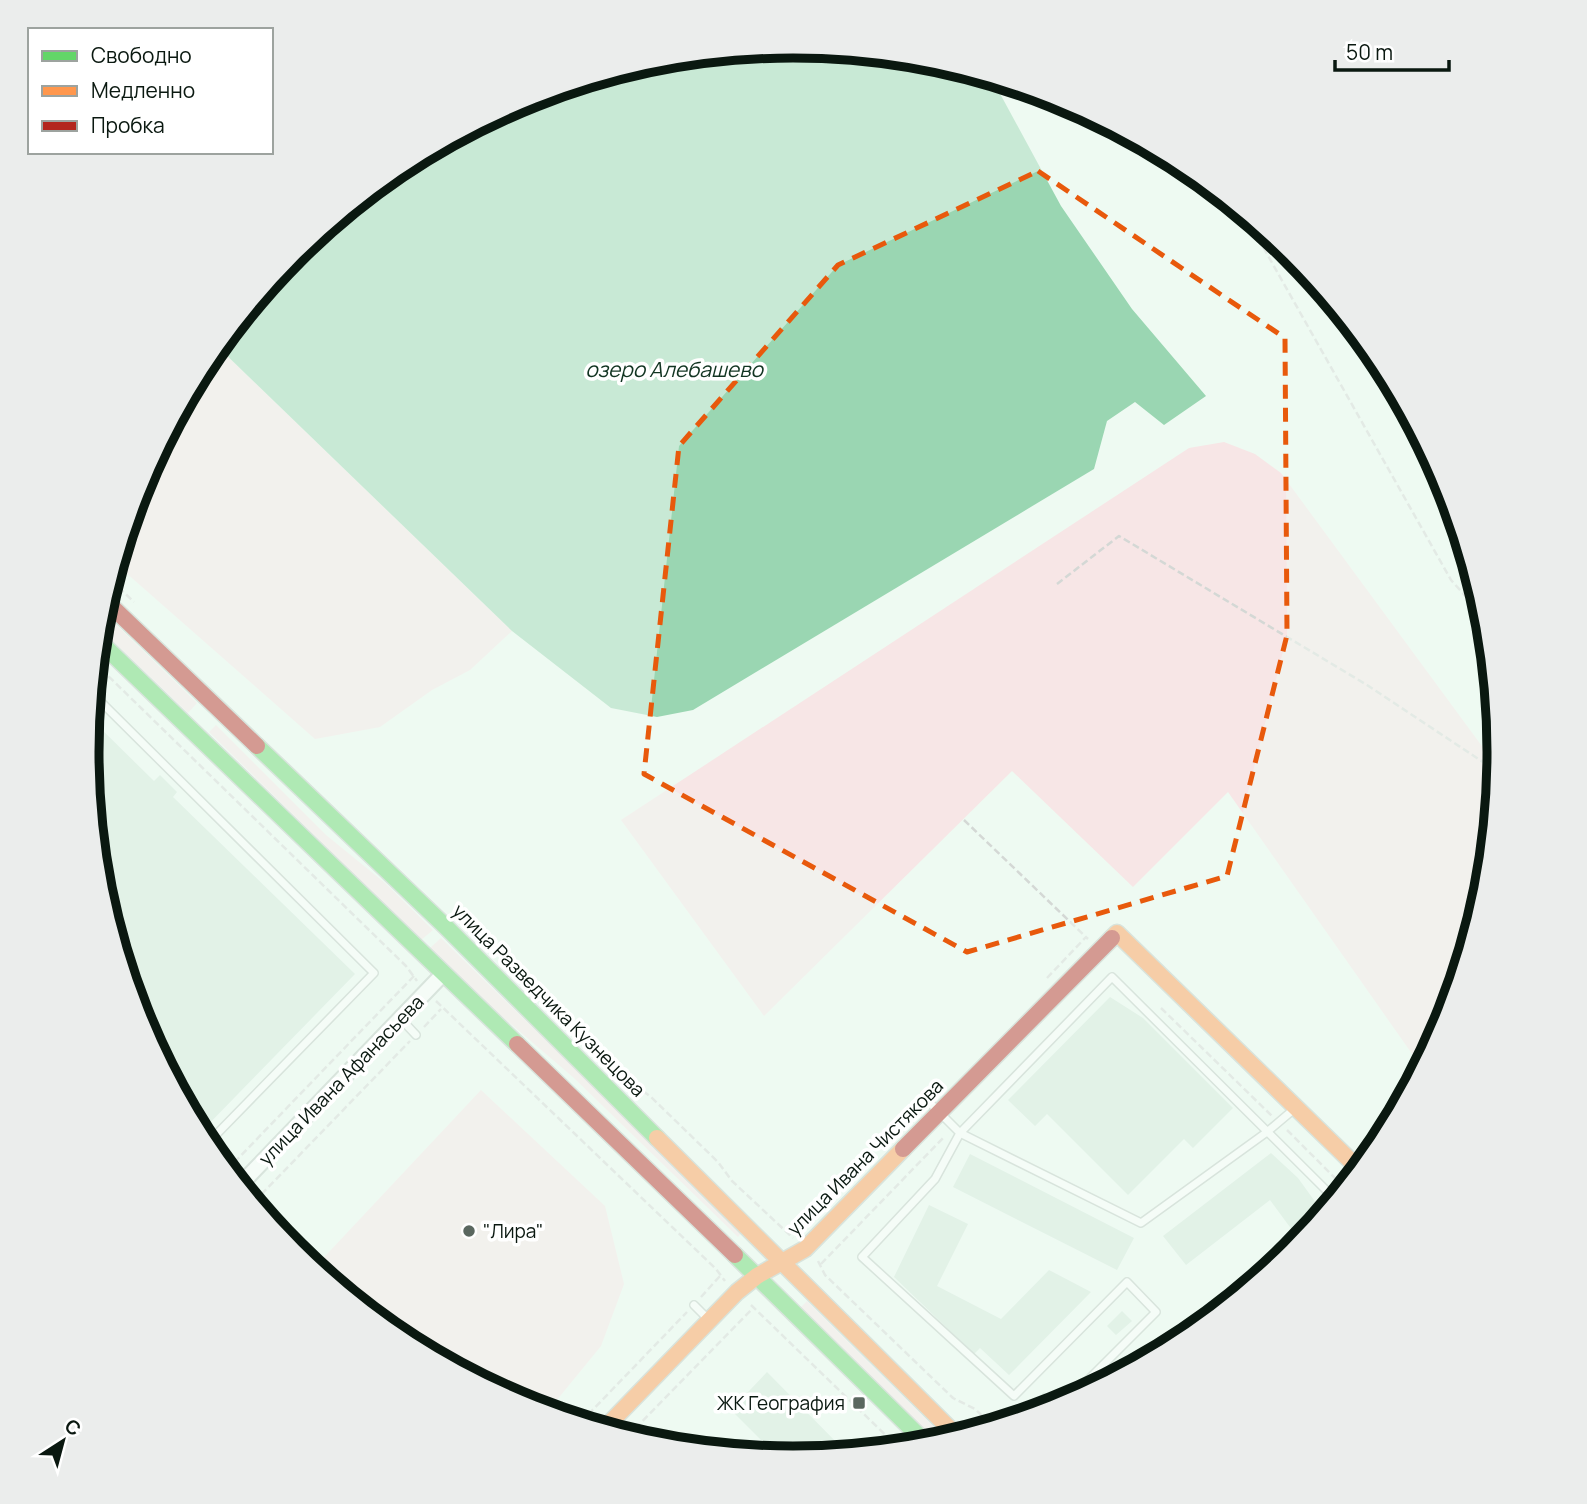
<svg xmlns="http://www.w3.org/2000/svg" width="1587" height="1504" font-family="Manrope,sans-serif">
<rect width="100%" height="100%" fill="#eefaf2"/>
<path fill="#f7e6e6" d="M217,346L512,631L470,670L432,690L380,727L315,739L116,564L141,481L206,359Z
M1224,442L1255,454L1281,473L1498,768L1486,890L1446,1023L1422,1068L1228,792L1133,887L1012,771L764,1016L621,820L1189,448Z
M102,611L197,703L188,713L99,628Z
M216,725L326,835L385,883L433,930L421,940L209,732Z
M441,938L742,1232L738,1237L574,1078L490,1006L430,948Z
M481,1090L605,1206L624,1284L601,1346L547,1412L523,1405L401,1339L314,1268Z
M807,1301L947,1440L937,1443L800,1308Z"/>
<path fill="#9ad6b2" d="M794,46L932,59L991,77L1061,206L1132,309L1206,396L1164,425L1135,402L1107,421L1094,469L693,710L657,717L611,708L512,631L217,346L294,252L401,164L523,99L656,59Z"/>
<path fill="#d2e8da" d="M90,718L154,781L160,775L177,792L173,797L355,974L200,1133L141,1022L101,889L87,752Z
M1110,997L1143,1018L1233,1108L1193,1148L1184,1139L1128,1195L1047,1114L1035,1126L1008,1100Z
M1271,1153L1298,1178L1324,1214L1303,1239L1298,1232L1295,1234L1270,1200L1186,1265L1163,1236Z
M970,1154L1134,1238L1117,1270L953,1187Z
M929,1205L968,1224L937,1286L1001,1319L1049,1270L1091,1292L1009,1375L980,1348L974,1354L894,1277Z
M1122,1311L1132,1321L1116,1335L1107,1326Z
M1171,1333L1181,1342L1144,1362V1361Z
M767,1372L847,1453L793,1458L778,1457L731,1410Z
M1044,1392L1052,1400L1041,1411L1033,1402Z"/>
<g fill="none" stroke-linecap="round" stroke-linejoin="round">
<defs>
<path id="lane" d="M93,694L374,973L206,1145
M401,1019L416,1035
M927,1100L960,1133L935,1179L862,1257L1014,1396L1127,1282L1156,1312L1064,1404
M1293,1110L1267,1132L1141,1223L960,1133L1112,977L1336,1200
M694,1305L708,1319"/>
<path id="street" d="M240,1185L443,974"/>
<path id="fast" d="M98,640L517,1044
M257,746L445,926L657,1138
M735,1255L928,1445"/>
<path id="slow" d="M1112,938L1117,933L1360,1170
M657,1138L958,1437
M604,1429L737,1292L757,1276L805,1249L903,1149"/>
<path id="jam" d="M105,600L257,746
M517,1044L735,1255
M903,1149L1112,938"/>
</defs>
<use href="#lane" stroke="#bcc9c1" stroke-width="10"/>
<use href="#street" stroke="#bcc9c1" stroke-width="18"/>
<use href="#fast" stroke="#bcc9c1" stroke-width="19"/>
<use href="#slow" stroke="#bcc9c1" stroke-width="19"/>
<use href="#jam" stroke="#bcc9c1" stroke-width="19"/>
<path stroke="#d4d8d5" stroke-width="2.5" stroke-dasharray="7 3.5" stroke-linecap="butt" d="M1234,204L1262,245L1451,580L1487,620
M111,580L134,602
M1057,584L1119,536L1367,685L1498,772
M101,669L406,966L417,981
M964,820L1088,939
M1047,978L1086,937
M436,1001L716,1269L725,1281
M1161,1008L1272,1116
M424,1027L441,1009
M618,1072L651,1097L718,1162L732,1181L793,1238
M1287,1130L1345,1188
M227,1170L414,976
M254,1202L410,1041
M818,1261L825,1275L953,1398L975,1409L993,1426
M821,1264L943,1138
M701,1297L720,1276
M751,1305L899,1448
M581,1422L687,1312
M628,1436L752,1309"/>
<use href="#lane" stroke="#fcfefd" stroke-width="7"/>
<use href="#street" stroke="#fcfefd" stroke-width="14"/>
<use href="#fast" stroke="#63d668" stroke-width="16"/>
<use href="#slow" stroke="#ff974d" stroke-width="16"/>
<use href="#jam" stroke="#b3261e" stroke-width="16"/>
</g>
<path d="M0 0H1587V1504H0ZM1038,171L1285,338L1287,635L1227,876L967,952L644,774L679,446L838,265Z" fill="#eefaf2" fill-opacity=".55" fill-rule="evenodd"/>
<path fill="none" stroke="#e8590c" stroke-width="5" stroke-dasharray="14 9" stroke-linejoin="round" d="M1038,171L1285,338L1287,635L1227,876L967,952L644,774L679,446L838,265Z"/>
<g fill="#5a675f" stroke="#fff" stroke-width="2.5">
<circle cx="469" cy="1231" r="7"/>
<rect x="852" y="1396" width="14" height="14" rx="3.5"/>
</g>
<g text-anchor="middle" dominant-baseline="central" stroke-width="7" stroke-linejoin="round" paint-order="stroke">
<g font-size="19" fill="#0a1810" stroke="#fff">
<text transform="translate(549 1000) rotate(45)">улица Разведчика Кузнецова</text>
<text transform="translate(341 1080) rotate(-46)">улица Ивана Афанасьева</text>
<text transform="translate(865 1157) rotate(-45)">улица Ивана Чистякова</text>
</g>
<g font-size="19" fill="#0a1810" stroke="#fff" text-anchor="start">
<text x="483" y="1231">"Лира"</text>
<text x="845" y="1403" text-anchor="end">ЖК География</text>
</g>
<g font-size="21" font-style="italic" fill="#113421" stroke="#fff">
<text x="674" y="369">озеро Алебашево</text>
</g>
</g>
<path d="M0 0H1587V1504H0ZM99 752a694 694 0 1 1 1388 0a694 694 0 1 1-1388 0Z" fill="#ebedec" fill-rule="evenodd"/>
<path fill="none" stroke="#0a1810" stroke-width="9" d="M99 752a694 694 0 1 1 1388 0a694 694 0 1 1-1388 0Z"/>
<rect x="28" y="28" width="245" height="126" fill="#ffffff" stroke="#9da39f" stroke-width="2"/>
<rect x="42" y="51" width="35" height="10" fill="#63d668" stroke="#9da39f" stroke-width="2"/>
<text x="91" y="63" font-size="21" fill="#0a1810">Свободно</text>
<rect x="42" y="86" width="35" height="10" fill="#ff974d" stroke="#9da39f" stroke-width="2"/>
<text x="91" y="98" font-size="21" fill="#0a1810">Медленно</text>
<rect x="42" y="121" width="35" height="10" fill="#b3261e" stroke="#9da39f" stroke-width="2"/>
<text x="91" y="133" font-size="21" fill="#0a1810">Пробка</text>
<g transform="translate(63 1441) rotate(36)" stroke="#ffffff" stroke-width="5" paint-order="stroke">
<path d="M0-5L12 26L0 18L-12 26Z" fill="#0a1810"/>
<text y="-10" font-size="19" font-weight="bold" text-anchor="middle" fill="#0a1810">С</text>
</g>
<path d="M1335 60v10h114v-10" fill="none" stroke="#0a1810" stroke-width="3.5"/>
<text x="1346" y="60" font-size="21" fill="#0a1810" stroke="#ffffff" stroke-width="5" paint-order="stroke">50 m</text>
</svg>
